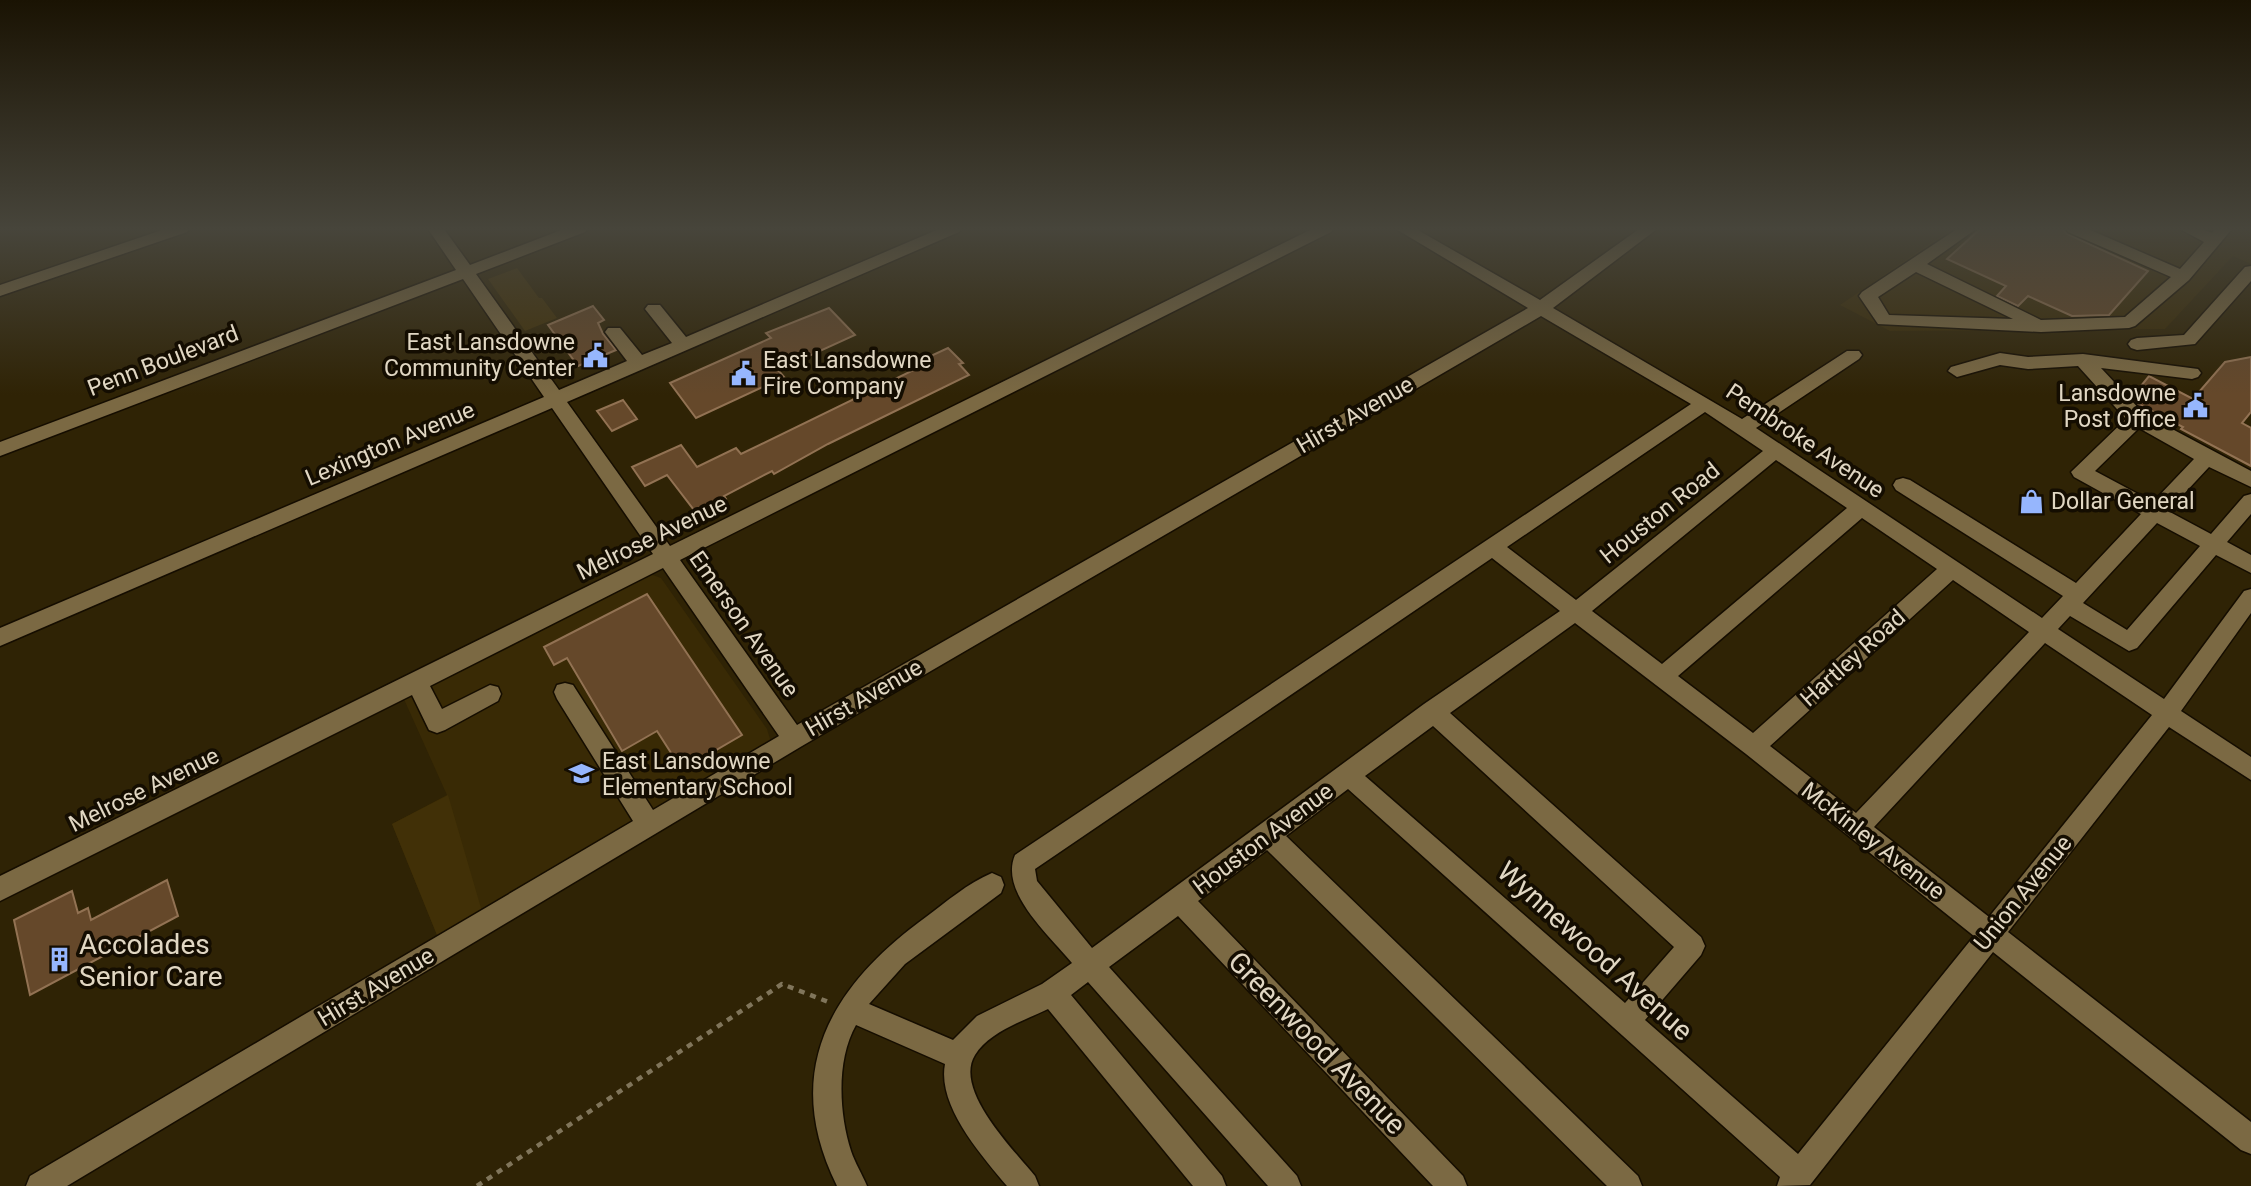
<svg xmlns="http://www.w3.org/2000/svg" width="2251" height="1186" font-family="Roboto,sans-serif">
<rect width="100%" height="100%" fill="#2f2305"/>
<path fill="#392a05" d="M1951,229H2251V264L2233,256L2165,329L1890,331L1840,305Z
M650,574L661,578L767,729L770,739L769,747L439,940L392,824L447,795L403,697Z"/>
<path fill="#413007" d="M517,268L539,298H542L557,318L525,331L488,279Z
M448,795L483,915L439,940L392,824Z"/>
<path fill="#65482a" stroke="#927253" stroke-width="2" d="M1980,229H2062L2067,234L2148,271L2109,315L2072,316L2028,296L2018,306L1997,296L2006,286L1947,259Z
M593,306L604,320L598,323L603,334L616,350L578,366L548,325Z
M829,308L855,335L778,370L784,377L696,418L670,383L771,338L766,333Z
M948,348L963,363L959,364L969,375L828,444L774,474L772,471L724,496L726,499L697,514L667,475L645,486L632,467L681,445L697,467L736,448L741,454L926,364L922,360Z
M2251,357V412L2242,423L2251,428V466L2181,429L2183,427L2138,404L2132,397L2149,376L2193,399L2225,362Z
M623,400L637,419L612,431L597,411Z
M647,594L742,735L682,770L657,731L622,751L567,658L554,665L544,647Z
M167,880L178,916L30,995L14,920L72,891L78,913L88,908L91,920Z"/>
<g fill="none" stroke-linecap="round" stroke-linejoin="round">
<defs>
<path id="minor" d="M165,229H189L187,232L0,296V285Z
M428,229H444L470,265L564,229H587L585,232L476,274L559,390L627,361L605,332L608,328H620L642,355L672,343L645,309L648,305H660L686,337L939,229H961L959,232L567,402L670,546L1312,229H1333L1331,232L680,560L797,725L1528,308L1396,229H1416L1540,300L1639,229H1657L1553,308L1742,419L1847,351H1859L1862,355L1859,359L1756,428L2042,618L2063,596L1896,490L1893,485L1896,480L1903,478L1910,480L2076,583L2141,514L2074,477L2071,472L2126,419L2078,366L2028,369L2000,365L1957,377L1948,371L1951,367L2000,353L2028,357L2083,354L2198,369L2201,373L2198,377L2192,379L2101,368L2144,414L2251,471V487L2209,467L2168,511L2211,534L2244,496L2251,494V514L2227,542L2251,555V573L2216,555L2137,648L2129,651L2070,616L2058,629L2164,699L2244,591L2251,589V613L2181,711L2251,757V780L2169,727L2008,932L2251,1122V1154L2241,1150L1993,952L1810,1185L1777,1186L1780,1177L1348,789L1286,836L1638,1176L1642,1186H1607L1267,850L1198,901L1463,1176L1467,1186H1433L1178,916L1109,967L1297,1176L1301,1186H1268L1088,982L1071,995L1222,1176L1226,1186H1193L1048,1009C1025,1020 989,1032 975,1055C953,1090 1015,1151 1035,1176L1039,1186H1007C982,1156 937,1106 945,1064L856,1025C836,1060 839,1114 851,1151C855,1163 862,1174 867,1186H837C780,1071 831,986 926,917C946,902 968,883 992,873L1001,877L1004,885L1001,893L905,964L869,1004L953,1040L977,1016L1042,984L1072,963C1050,936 999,892 1015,855L1691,404L1541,316L802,746L67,1186H26L30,1176L633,821L557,699L554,692L557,685L565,683L573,685L653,810L779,736L663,568L430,686L442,709L490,685L498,687L501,694L498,701L445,730L437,733L429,730L412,695L0,901V876L653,554L552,408L0,646V628L544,397L463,279L0,456V442L456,270ZM1705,412L1763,451L1576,600L1507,547ZM2139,428L2194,459L2153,502L2095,471ZM1776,460L1847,508L1662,664L1592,611ZM1862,518L1937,569L1753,733L1678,676ZM2157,523L2200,546L2127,630L2083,603ZM1492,558L1560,611L1424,704L1092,948L1037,881L1035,869ZM1953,580L2029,632L1856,813L1770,746ZM1575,623L1746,754L1974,936L1798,1154L1645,1020L1701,955L1705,946L1701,937L1450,713ZM2045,643L2152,715L1989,917L1874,827ZM1433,726L1674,947L1625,1003L1365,776Z
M1957,229H1976L1927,264L2041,320L2125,317L2171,277L2068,232L2066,229H2088L2180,269L2204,242L2180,229H2202L2212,233L2215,229H2232L2189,280L2135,326L2129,328L2041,332L1878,324L1859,296L1862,292ZM1916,272L2013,319L1889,315L1878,297Z
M2251,266V281L2195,344L2137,350L2131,348L2128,344L2131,340L2137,338L2184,335L2245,267Z"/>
</defs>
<use href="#minor" stroke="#150d00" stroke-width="3"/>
<path stroke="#80755b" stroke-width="4.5" stroke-dasharray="6 6" stroke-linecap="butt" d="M477,1186L782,984L831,1003"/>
<use href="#minor" fill="#7b6943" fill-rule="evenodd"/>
</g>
<linearGradient id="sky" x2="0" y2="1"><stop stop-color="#1a1303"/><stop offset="0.58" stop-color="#47453b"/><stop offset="1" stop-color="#47453b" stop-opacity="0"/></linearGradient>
<rect width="2251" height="395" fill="url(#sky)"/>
<defs>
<symbol id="civic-bare" viewBox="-9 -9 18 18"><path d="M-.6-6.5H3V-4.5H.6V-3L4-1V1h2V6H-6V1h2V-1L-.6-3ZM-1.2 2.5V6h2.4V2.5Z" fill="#96b6fd" stroke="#140d01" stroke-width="2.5" paint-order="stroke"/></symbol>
<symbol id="shop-bare" viewBox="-9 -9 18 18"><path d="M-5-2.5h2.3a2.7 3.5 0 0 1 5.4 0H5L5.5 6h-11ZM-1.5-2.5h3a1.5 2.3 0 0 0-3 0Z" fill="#96b6fd" stroke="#140d01" stroke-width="2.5" paint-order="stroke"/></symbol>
<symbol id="school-bare" viewBox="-9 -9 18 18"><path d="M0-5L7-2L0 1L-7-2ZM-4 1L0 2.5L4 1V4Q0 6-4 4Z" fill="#96b6fd" stroke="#140d01" stroke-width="2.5" paint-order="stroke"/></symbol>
<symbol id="building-bare" viewBox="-9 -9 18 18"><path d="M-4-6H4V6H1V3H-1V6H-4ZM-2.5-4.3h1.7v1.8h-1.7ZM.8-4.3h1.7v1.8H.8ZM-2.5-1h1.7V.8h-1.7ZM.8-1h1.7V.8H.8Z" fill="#96b6fd" stroke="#140d01" stroke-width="2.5" paint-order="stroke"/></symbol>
</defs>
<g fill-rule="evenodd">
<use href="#civic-bare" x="578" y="338" width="35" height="35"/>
<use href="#civic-bare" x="726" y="356" width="35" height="35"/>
<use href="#civic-bare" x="2178" y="388" width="35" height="35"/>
<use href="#shop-bare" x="2014" y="484" width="35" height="35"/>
<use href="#school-bare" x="564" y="756" width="35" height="35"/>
<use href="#building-bare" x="42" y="942" width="35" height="35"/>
</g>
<g text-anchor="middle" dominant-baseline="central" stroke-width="7" stroke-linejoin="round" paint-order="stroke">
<g font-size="23" fill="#e1d7c3" stroke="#140d01" text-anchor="start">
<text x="575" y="342" text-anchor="end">East Lansdowne<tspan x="575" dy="26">Community Center</tspan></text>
<text x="763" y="360">East Lansdowne<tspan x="763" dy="26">Fire Company</tspan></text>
<text x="2176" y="393" text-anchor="end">Lansdowne<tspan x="2176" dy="26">Post Office</tspan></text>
<text x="2051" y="501">Dollar General</text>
<text x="602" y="761">East Lansdowne<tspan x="602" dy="26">Elementary School</tspan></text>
</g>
<g font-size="23" fill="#e1d7c3" stroke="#140d01">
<text transform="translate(163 361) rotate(-21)">Penn Boulevard</text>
<text transform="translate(1355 415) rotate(-30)">Hirst Avenue</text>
<text transform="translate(1805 441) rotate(34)">Pembroke Avenue</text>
<text transform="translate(390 444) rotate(-23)">Lexington Avenue</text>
<text transform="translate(1660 513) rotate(-39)">Houston Road</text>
<text transform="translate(652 538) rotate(-26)">Melrose Avenue</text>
<text transform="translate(744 624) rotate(55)">Emerson Avenue</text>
<text transform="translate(1853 658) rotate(-42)">Hartley Road</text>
<text transform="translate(864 698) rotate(-30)">Hirst Avenue</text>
<text transform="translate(144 790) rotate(-26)">Melrose Avenue</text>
<text transform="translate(1263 839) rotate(-37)">Houston Avenue</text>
<text transform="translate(1873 841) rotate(38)">McKinley Avenue</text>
<text transform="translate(2023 893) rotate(-51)">Union Avenue</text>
<text transform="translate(376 987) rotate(-31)">Hirst Avenue</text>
</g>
<g font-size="28" fill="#e1d7c3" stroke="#140d01" text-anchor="start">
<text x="79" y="944">Accolades<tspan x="79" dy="32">Senior Care</tspan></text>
</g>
<g font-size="28" fill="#e1d7c3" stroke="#140d01">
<text transform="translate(1595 951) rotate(42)">Wynnewood Avenue</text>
<text transform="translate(1317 1043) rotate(46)">Greenwood Avenue</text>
</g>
</g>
</svg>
